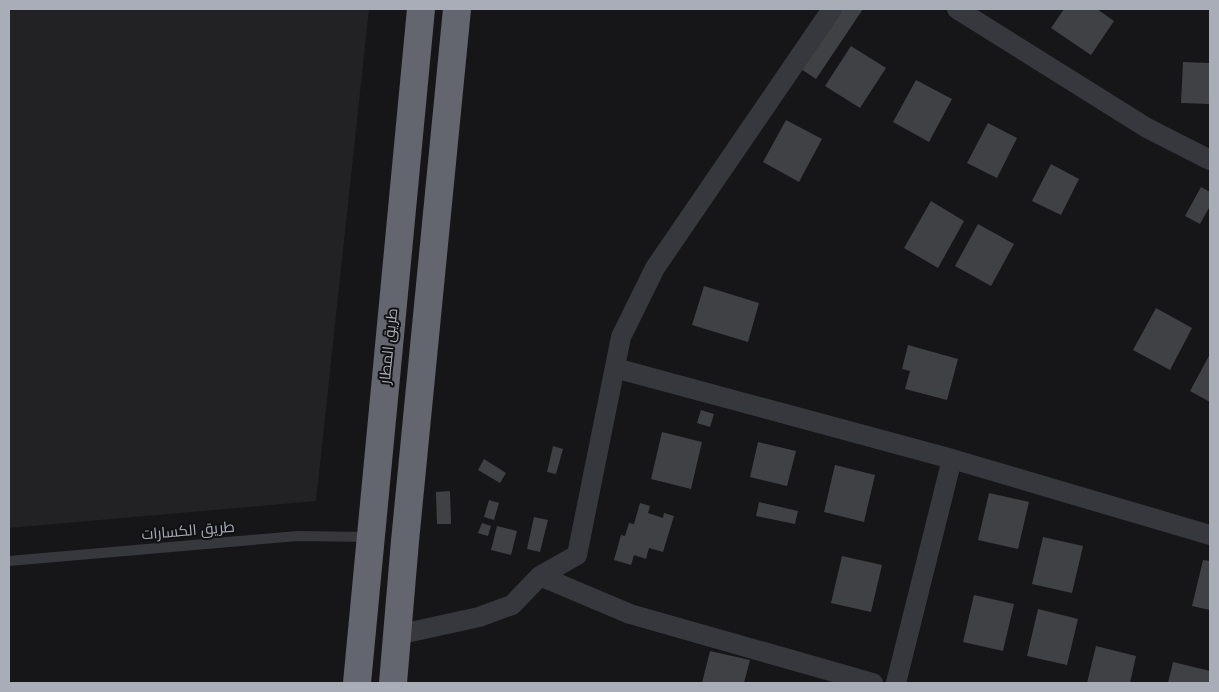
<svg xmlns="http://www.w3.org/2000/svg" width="1219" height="692" font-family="Poppins,Cairo,sans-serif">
<rect width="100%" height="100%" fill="#161618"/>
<path fill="#222225" d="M9,9H369L316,501L9,528Z"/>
<path fill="#404145" d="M842,9H863L816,79L801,69Z
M1064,9H1097L1114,21L1091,55L1051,28Z
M851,46L886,68L860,108L825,86Z
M1183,62L1210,63V104L1181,103Z
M916,80L952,99L929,142L893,122Z
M786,120L822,139L799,182L763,162Z
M988,123L1017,138L997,178L967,163Z
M1051,164L1079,179L1061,215L1032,201Z
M1201,187L1210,192V206L1200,224L1185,216Z
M931,201L964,221L938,268L904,248Z
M978,224L1014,244L991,286L955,266Z
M704,286L759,303L748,342L692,325Z
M1156,308L1192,328L1170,370L1133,350Z
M908,345L958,359L947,400L905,389L910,371L902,369Z
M1210,354V402L1190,391Z
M701,410L714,414L710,427L697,423Z
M662,432L702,442L691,489L651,479Z
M758,442L796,451L787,486L750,477Z
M553,446L563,449L556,474L547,472Z
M484,459L506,473L500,483L478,470Z
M835,465L875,475L864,522L824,512Z
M450,491L451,524H437L436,492Z
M989,493L1029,502L1018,549L978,540Z
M489,500L499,503L494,520L484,517Z
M759,502L798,511L795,524L756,516Z
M640,503L650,506L648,513L663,518L664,513L674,516L663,552L649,548L646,559L634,555L631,565L614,560L621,535L625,536L629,523L634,524Z
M534,517L548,520L540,552L527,549Z
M482,523L491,526L488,536L478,533Z
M497,526L517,531L511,555L491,550Z
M1043,537L1083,546L1072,593L1032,584Z
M842,556L882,565L871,612L831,603Z
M1203,560L1210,561V610L1192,606Z
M974,595L1014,604L1003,651L963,642Z
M1038,609L1078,619L1067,665L1027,656Z
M1096,646L1136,656L1130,683H1087Z
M710,651L750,660L744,683H702Z
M1173,662L1210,671V683H1168Z"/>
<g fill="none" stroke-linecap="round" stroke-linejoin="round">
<path stroke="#37383d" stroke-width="10" d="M9,561L298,536L369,537"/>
<path stroke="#37383d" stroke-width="20" d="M957,9L1147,128L1210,160
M615,368L952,459L1210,535
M540,576L630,614L873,683
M397,635L479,617L512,605L540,576L577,555L621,337L655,268L832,9
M896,683L952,459"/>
<path stroke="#63666e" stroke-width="28" d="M357,683L421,9
M393,683L405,541L457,9"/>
</g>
<g text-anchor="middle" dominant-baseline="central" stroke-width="4" stroke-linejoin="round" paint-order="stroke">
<g font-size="15" fill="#a8adb8" stroke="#111113">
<text transform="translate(388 346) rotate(-84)">طريق المطار</text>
<text transform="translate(188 530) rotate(-5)">طريق الكسارات</text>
</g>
</g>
<rect width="1219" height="692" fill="none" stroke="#a8adb8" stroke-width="20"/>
</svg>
